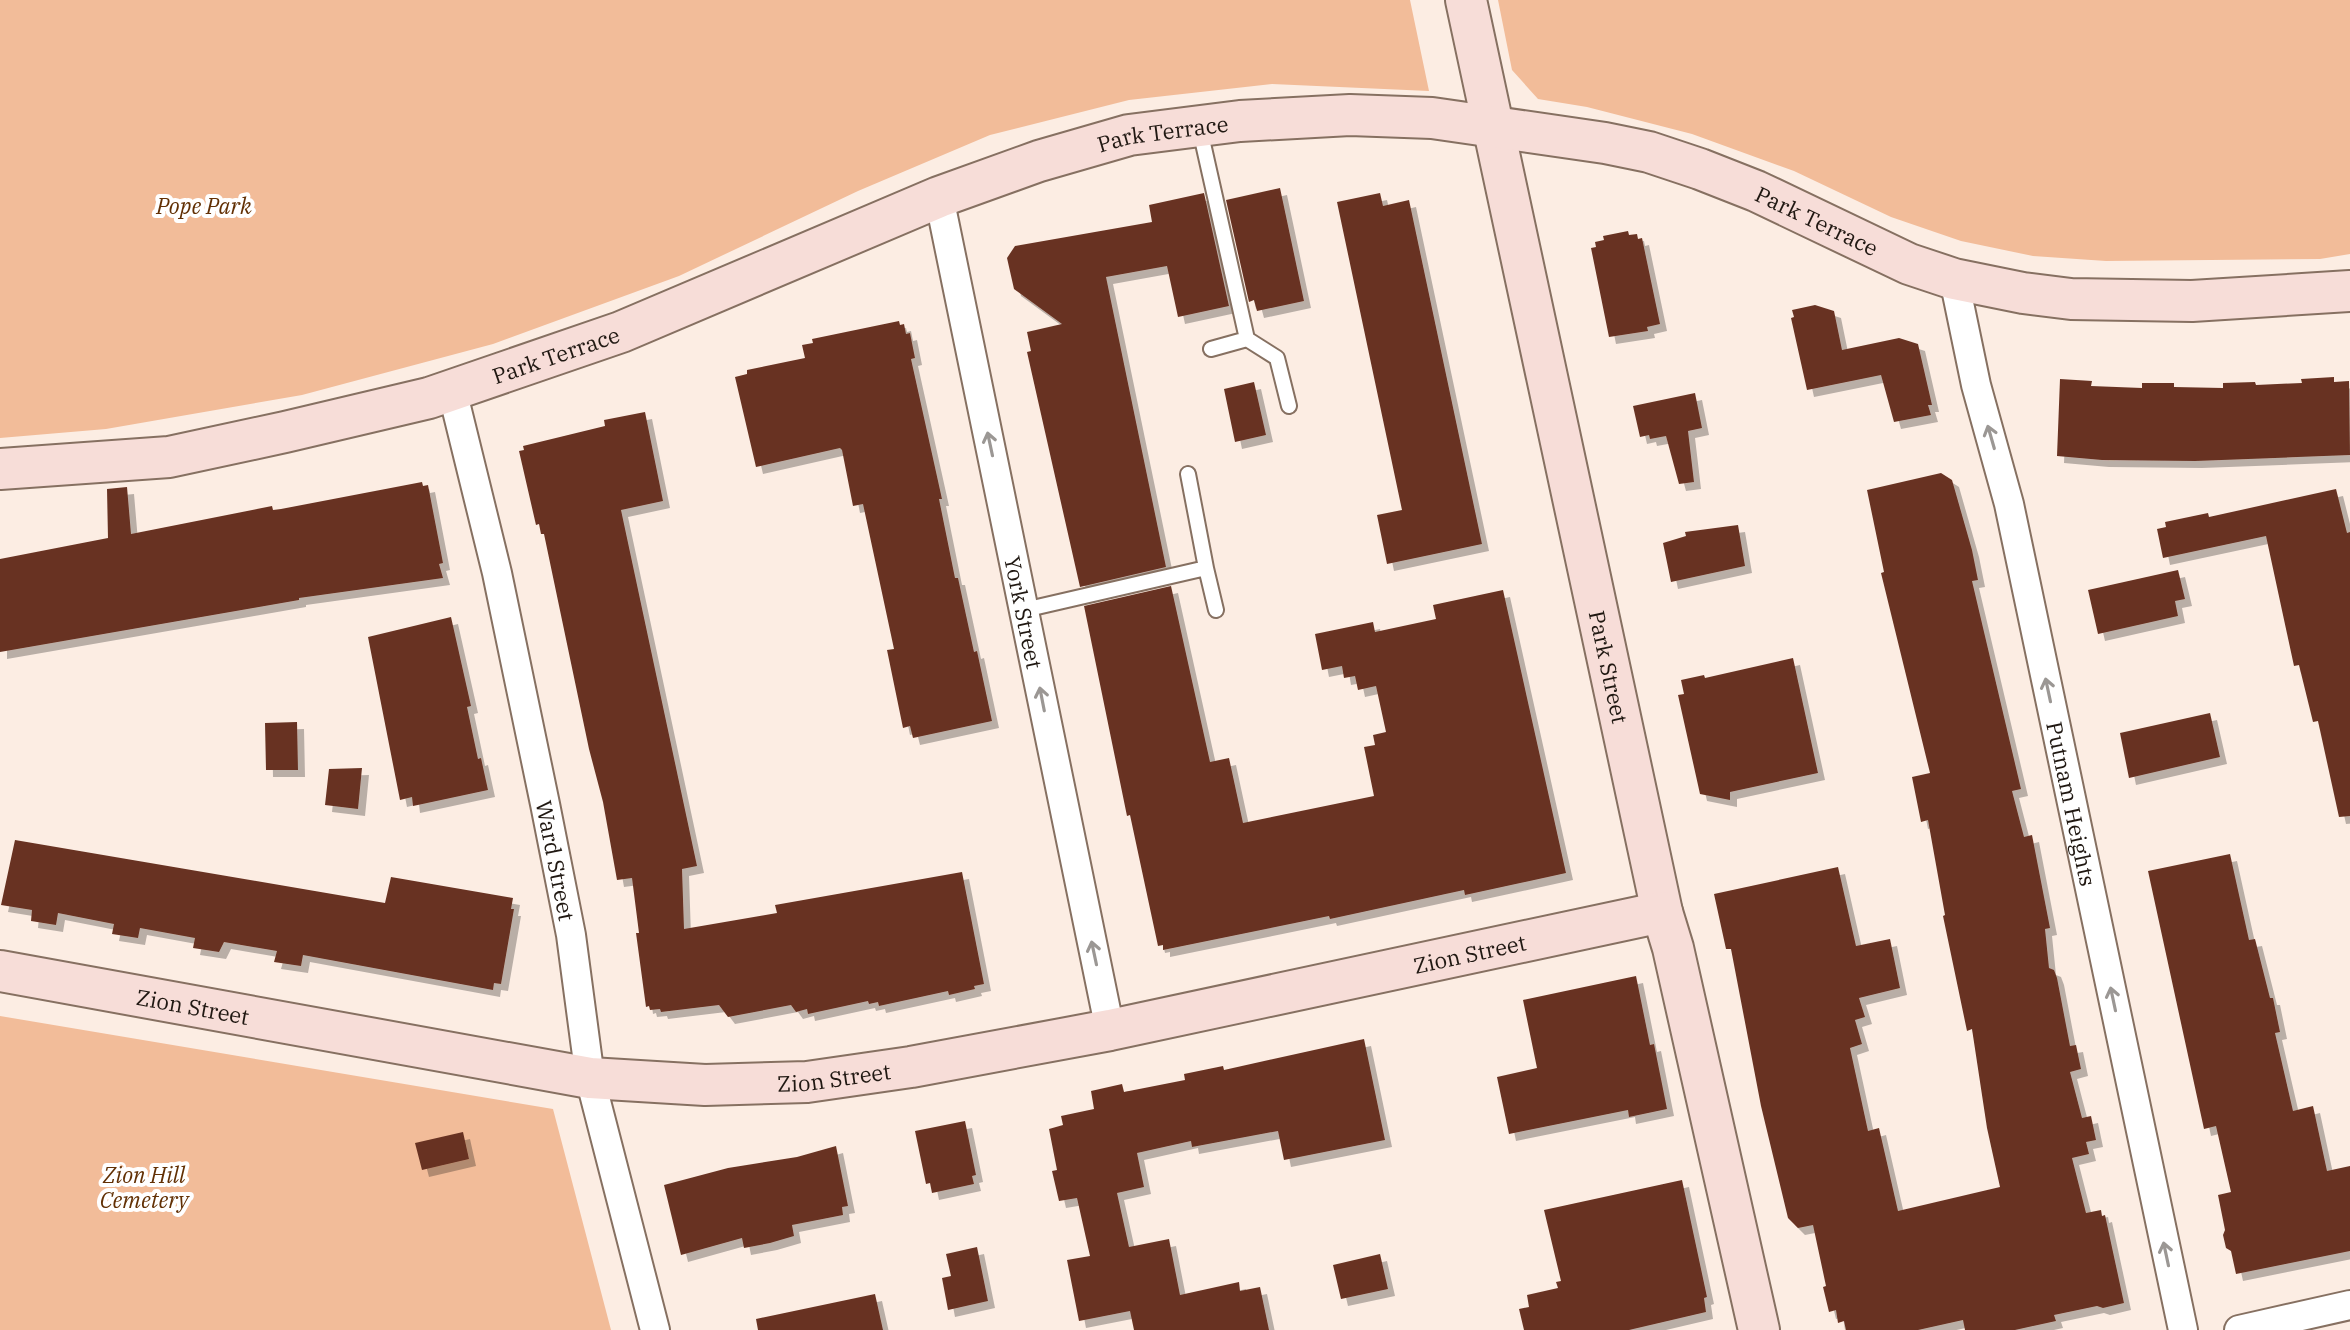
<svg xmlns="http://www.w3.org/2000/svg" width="2350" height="1330" font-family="'IBM Plex Serif',serif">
<defs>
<filter id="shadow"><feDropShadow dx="7" dy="7" stdDeviation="0" flood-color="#0004"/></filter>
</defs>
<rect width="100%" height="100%" fill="#fcede3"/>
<path fill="#f2bc99" d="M0,0H1410L1429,91L1272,84L1129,100L990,135L858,191L679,276L493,344L302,395L106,429L0,438Z
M1498,0H2350V254L2320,259L2106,261L2033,256L1961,241L1891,217L1794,171L1692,134L1587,107L1538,99L1512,70Z
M0,1016L553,1109L611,1330H0Z"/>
<path fill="#683322" filter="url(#shadow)" d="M1280,188L1304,301L1257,311L1254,300L1249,302L1226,200Z
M1204,193L1229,306L1178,317L1167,266L1106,277L1166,567L1080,587L1027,352L1031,351L1027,332L1062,324L1014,289L1007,258L1015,246L1152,222L1149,205Z
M1380,193L1383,206L1409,200L1482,544L1387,564L1377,515L1402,510L1337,202Z
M1628,231L1629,235L1637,234L1638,239L1642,238L1660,324L1647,327L1648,331L1609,337L1591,248L1596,247L1595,242L1604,240L1603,236Z
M1815,305L1834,311L1842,350L1899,338L1918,344L1932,405H1928L1931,415L1894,422L1881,375L1807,390L1791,318L1794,317L1792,310Z
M899,321L900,325L904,324L906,334L910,333L915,358L911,359L913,368L942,499H939L955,578H958L974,652L977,651L992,721L913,738L910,726L903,728L887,650L894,649L863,504L853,506L842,450L840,448L756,467L735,377L747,374V370L805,358L802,345L813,343L812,339Z
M2334,377V382L2349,381L2350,455L2195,461L2102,460L2057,456L2060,379L2092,381L2091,386L2142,388V383H2174V387L2223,388V383L2255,382L2256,385L2302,383L2301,379Z
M1254,382L1266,435L1235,442L1224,389Z
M1695,393L1702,428L1688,431L1694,482L1679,484L1666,436L1650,439L1649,435L1640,437L1633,406Z
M645,412L663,501L621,510L697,866L682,869L684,929L777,913L775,905L962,872L984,984L974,986L975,989L949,995L948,991L879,1006L878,1002L869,1004L868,1001L808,1014L807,1009L796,1012L791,1005L728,1017L719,1005L661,1012L660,1009L650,1010L649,1006L646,1007L636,933H639L632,878L617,880L603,802L589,749L544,534H541L539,524L536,525L519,451L524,450L523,446L605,426L604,420Z
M1941,473L1952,480L1972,550L1978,580L1972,581L2021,789L2012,791L2024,837L2032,835L2050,928L2045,929L2049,968L2054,970L2057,978L2070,1046L2076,1045L2081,1069L2070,1072L2082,1118L2091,1116L2096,1140L2086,1142L2089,1154L2072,1158L2086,1213L2101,1210L2102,1216L2105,1215L2124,1303L2103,1308L2097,1306L2054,1315L2056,1321L2015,1330H1965L1963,1320L1918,1330H1846L1844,1321L1838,1323L1836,1310L1829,1312L1823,1287L1826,1286L1813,1225L1798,1228L1788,1218L1761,1106L1731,949H1726L1714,894L1838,867L1856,946L1890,939L1900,988L1859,998L1865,1017L1855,1020L1862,1044L1850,1048L1868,1131L1879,1128L1898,1211L2000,1187L1987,1128L1972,1029L1967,1031L1943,916L1945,915L1928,820L1921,822L1912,777L1930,773L1881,573L1884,572L1867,490Z
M422,482L423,486L428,485L443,563L439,564L443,578L299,598V600L0,652V559L108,538L107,489L127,487L131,534L272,506L273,510L281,509Z
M2336,489L2347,533L2350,532V816L2339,817L2318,721L2313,722L2299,665L2294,666L2266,536L2163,558L2157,529L2166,527L2165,522L2208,513L2209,517Z
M1738,525L1745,566L1671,582L1663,543L1686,536L1685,532Z
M2178,570L2185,599L2175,601L2178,616L2098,634L2088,590Z
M1171,586L1210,762L1229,758L1243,823L1374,796L1364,747L1375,745L1373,735L1386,732L1376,686L1358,690L1355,676L1344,678L1342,666L1322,670L1315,634L1373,622L1375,632L1436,619L1433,605L1503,590L1566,873L1465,895L1464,890L1330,919L1329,916L1163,950V945L1158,946L1130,815L1127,816L1084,606Z
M451,617L471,706L467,707L478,759L481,758L488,790L413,806L412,797L400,800L368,637Z
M1793,658L1818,773L1730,792V800L1700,794L1678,695L1684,694L1681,680L1704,675L1705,678Z
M2210,713L2220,757L2129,778L2120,733Z
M297,722L298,770H266L265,723Z
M362,768L358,809L325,805L329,769Z
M15,840L385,903L391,877L513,898L511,909H514L501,984L494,983L493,990L303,955L301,966L274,962L277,951L224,942L219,952L193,948L195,938L140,928L138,938L112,934L114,924L58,913L56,925L31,921L32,910L1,905Z
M2230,854L2249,940L2255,939L2270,998H2273L2280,1032L2275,1033L2293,1111L2313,1106L2327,1171L2350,1166V1251L2236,1274L2231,1251L2226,1248L2223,1235L2225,1230L2218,1195L2231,1192L2216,1126L2204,1129L2148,871Z
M1636,976L1650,1045L1654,1044L1667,1109L1629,1117L1628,1110L1509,1134L1497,1077L1537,1068L1523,1000Z
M1364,1039L1385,1140L1284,1160L1278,1131L1192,1147L1191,1141L1137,1153L1144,1187L1117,1193L1129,1247L1169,1239L1180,1295L1239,1282L1240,1291L1260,1287L1269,1330H1134L1130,1311L1079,1321L1067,1260L1090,1256L1077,1198L1059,1201L1052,1171L1057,1170L1049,1129L1063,1125L1061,1116L1094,1109L1091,1091L1122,1084L1124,1092L1185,1080L1184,1074L1223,1066L1224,1070Z
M965,1121L976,1175L972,1176L974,1184L932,1193L930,1183L926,1184L915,1131Z
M463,1132L469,1159L422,1170L415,1143Z
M836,1146L848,1206L842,1207L843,1215L792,1225L794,1236L770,1243L744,1248L742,1238L681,1255L664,1185L728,1168L797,1157Z
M1682,1180L1707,1297L1704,1298L1706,1312L1629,1330H1524L1519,1309L1529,1307L1527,1295L1558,1288L1556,1282L1561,1281L1544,1210Z
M977,1247L988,1301L948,1310L942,1278L951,1276L946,1254Z
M1380,1254L1388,1289L1341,1299L1333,1265Z
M875,1294L883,1330H758L756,1319Z"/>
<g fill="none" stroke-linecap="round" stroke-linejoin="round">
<defs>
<path id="lane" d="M1200,130L1247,339L1277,358L1289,406
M1211,349L1247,339
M1206,568L1216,610
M1024,610L1206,568L1188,474"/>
<g id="street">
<path id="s1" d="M939,197L1110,1030"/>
<path id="s2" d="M1954,279L1976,385L2009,504L2183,1330"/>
<path id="s3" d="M452,390L497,573L545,804L571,935L590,1078L655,1330"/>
<path d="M2239,1330L2350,1305"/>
</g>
<g id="secondary">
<path id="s4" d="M1466,0L1662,912L1673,948L1759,1330"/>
<path id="s5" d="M0,469L169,457L285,432L429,398L621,332L939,197L1039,161L1129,135L1240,121L1350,115L1432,118L1605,143L1649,152L1700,169L1756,191L1909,264L1954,279L2023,293L2071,299L2192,301L2350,291"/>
<path id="s6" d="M0,971L590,1078L705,1085L807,1082L911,1067L1110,1030L1662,912"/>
</g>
</defs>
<use href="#lane" stroke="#867061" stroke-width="18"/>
<use href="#street" stroke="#867061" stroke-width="32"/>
<use href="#secondary" stroke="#867061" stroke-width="44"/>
<use href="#lane" stroke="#fff" stroke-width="14"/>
<use href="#street" stroke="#fff" stroke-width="28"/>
<use href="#secondary" stroke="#f7ddd8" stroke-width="40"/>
</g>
<defs><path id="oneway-shaft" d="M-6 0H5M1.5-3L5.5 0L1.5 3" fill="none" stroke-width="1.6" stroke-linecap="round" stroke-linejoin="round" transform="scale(2)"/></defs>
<g stroke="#9b9794">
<use href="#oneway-shaft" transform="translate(1991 437) rotate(-106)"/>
<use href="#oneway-shaft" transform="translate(990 444) rotate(-102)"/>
<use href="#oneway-shaft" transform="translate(2048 690) rotate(-102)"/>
<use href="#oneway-shaft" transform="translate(1042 699) rotate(-101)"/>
<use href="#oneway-shaft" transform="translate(1094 953) rotate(-102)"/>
<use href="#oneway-shaft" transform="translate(2113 999) rotate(-102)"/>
<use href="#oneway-shaft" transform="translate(2166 1254) rotate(-102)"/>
</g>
<g text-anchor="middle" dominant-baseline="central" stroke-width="8" stroke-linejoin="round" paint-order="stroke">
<g font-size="22" fill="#201812" stroke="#fff">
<text stroke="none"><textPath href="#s5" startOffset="1218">Park Terrace</textPath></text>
<text stroke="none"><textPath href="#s5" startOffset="1890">Park Terrace</textPath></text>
<text stroke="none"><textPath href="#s5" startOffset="570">Park Terrace</textPath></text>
<text stroke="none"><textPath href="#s1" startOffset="424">York Street</textPath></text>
<text stroke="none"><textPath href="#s4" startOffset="682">Park Street</textPath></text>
<text stroke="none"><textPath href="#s2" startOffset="538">Putnam Heights</textPath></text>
<text stroke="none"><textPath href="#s3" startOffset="482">Ward Street</textPath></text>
<text stroke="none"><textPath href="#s6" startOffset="1492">Zion Street</textPath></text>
<text stroke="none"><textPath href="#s6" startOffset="196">Zion Street</textPath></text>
<text stroke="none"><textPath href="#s6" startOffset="844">Zion Street</textPath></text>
</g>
<g font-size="22" font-style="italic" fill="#623004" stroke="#fff">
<text x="204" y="205">Pope Park</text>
<text x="144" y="1174">Zion Hill<tspan x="144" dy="25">Cemetery</tspan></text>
</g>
</g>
</svg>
